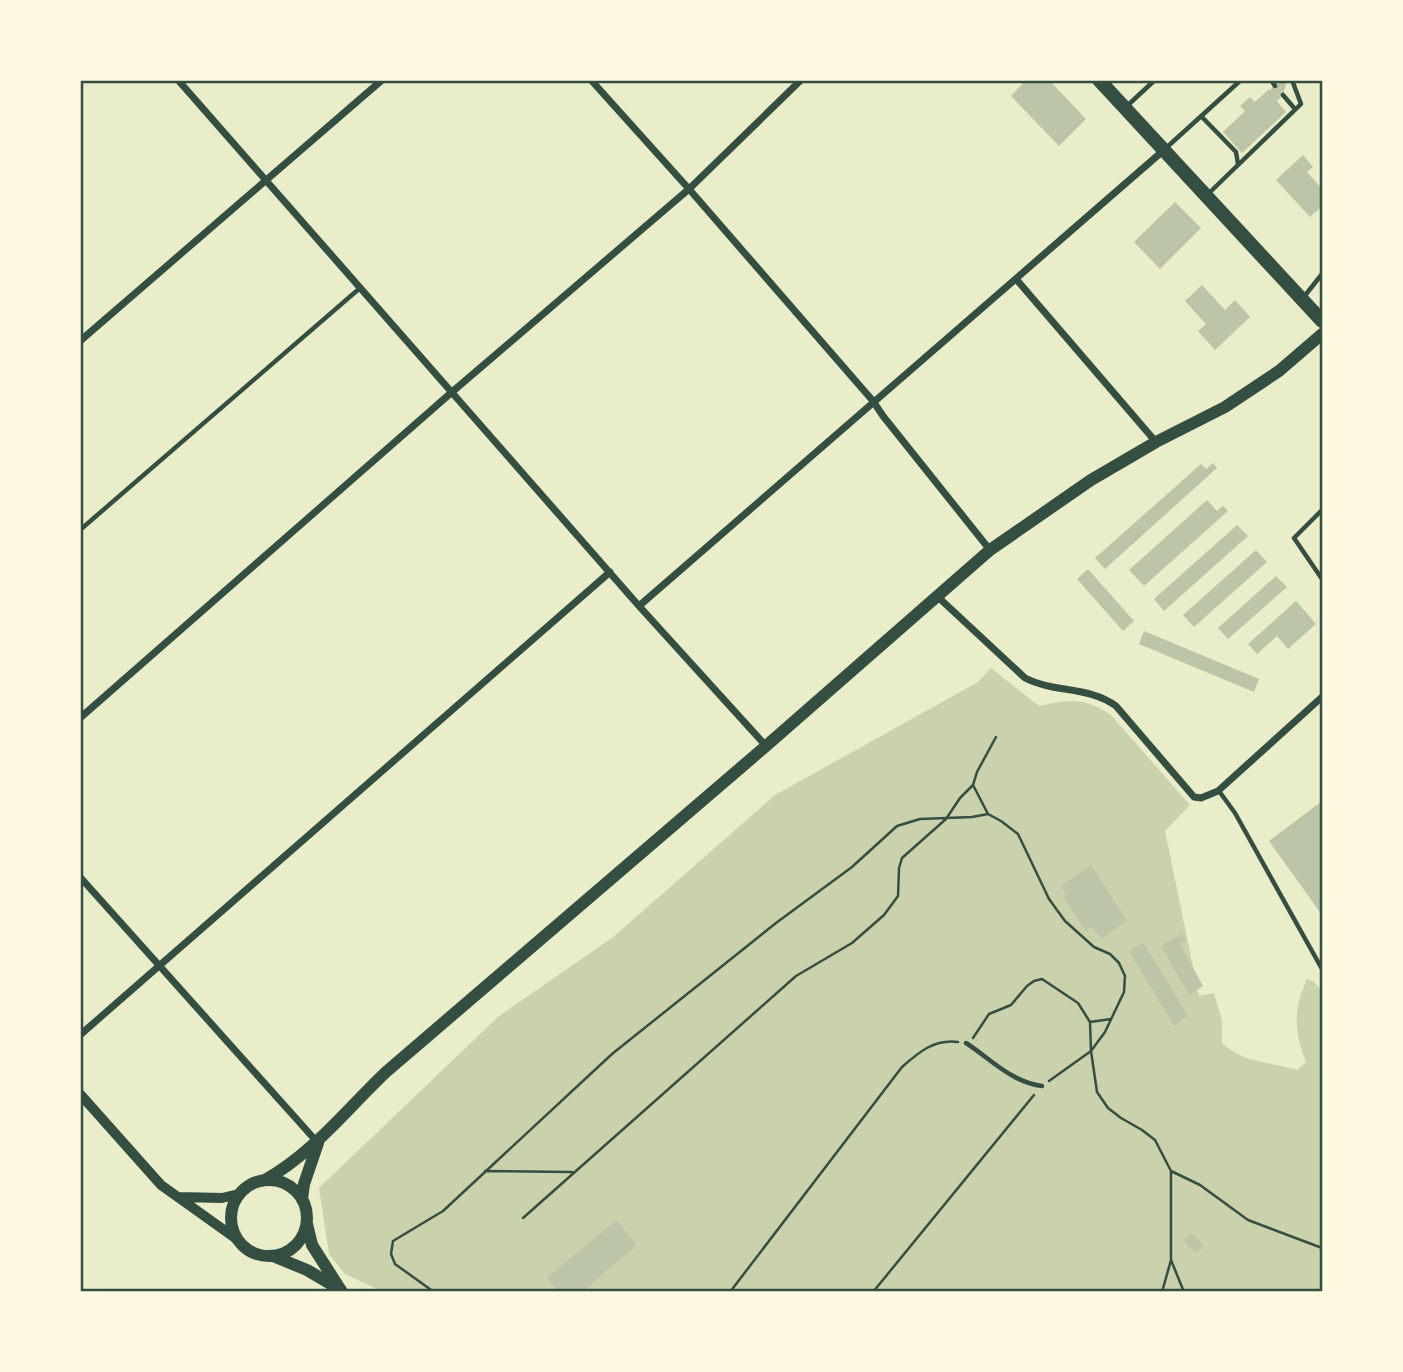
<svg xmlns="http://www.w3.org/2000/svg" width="1403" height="1372" font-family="Helvetica,sans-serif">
<rect width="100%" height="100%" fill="#e9edc9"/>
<path fill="#cad2ad" d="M991,668L1039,706C1069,699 1084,697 1111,715L1190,805L1165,831L1199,996L1214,993L1222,1020V1043C1243,1063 1270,1062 1297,1070L1306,1062C1294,1030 1293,1010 1307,979L1314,982L1322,992V1291H381L345,1274L329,1254L319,1188L499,1016L612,938L775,795L978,682Z"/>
<path fill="#bcc5a7" d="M1026,80H1049L1086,119L1059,146L1011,96Z
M1277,80H1287L1283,95L1277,101L1286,112L1242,153L1223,132L1245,111L1240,106L1250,97L1255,102L1269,89L1270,91Z
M1303,155L1313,167L1307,172L1322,189V206L1310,217L1276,180Z
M1175,202L1201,228L1160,269L1134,242Z
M1202,285L1225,310L1235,300L1250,317L1215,350L1198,331L1206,324L1185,301Z
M1213,463L1217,468L1105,569L1095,558L1201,464L1206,469Z
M1207,500L1217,511L1223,506L1228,511L1144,586L1129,570Z
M1237,525L1248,536L1164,611L1154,599Z
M1256,550L1267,562L1194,627L1183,615Z
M1088,569L1134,621L1123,631L1077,579Z
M1276,576L1287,587L1228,639L1218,628Z
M1296,601L1316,624L1288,649L1277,636L1257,654L1248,644Z
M1144,631L1259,679L1254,692L1139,644Z
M1322,801V915L1269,841Z
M1091,865L1127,921L1101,939L1092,927L1086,931L1063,897L1066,895L1061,886Z
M1182,933L1186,941L1180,944L1203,986L1189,995L1161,946Z
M1144,943L1188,1016L1174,1026L1129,951Z
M616,1220L637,1245L582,1292H558L547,1278Z
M1191,1233L1204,1246L1196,1253L1184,1241Z"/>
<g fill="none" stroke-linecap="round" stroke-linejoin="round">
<path stroke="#344e41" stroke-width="2.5" d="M996,737L977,772L973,785L988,814L1001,821L1018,834L1049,899L1065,921L1094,947L1110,954L1119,963L1125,976L1124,992L1105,1032L1091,1051L1097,1092L1108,1108L1121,1118L1142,1130L1155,1140L1171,1171V1260L1162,1292
M973,1038L989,1014L1011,1005L1027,986L1034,981L1042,979L1078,1003L1090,1022L1111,1019
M1049,1081L1091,1051L1090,1022
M485,1171L572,1172
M1171,1171L1200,1185L1248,1220L1322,1248
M523,1218L796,976L852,943L884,915L898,896L899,868L902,858L946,819L960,798L973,785
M1171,1260L1184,1292
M434,1292L395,1264L391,1254L393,1241L443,1211L612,1054L776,923L852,867L897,826L920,819L972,817L988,814
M730,1292L902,1067C919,1052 934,1039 958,1042
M873,1292L1034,1095"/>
<path stroke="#344e41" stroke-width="4.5" d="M1271,80L1275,86
M1283,95L1295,109
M1128,105L1155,80
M1201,116L1236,152L1238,164
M1166,148L1241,80
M1208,194L1301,104L1292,80
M1303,298L1322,274
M1322,510L1294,538L1322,579
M80,530L360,288
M1219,791L1235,813L1322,969
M966,1043C991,1059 1011,1082 1042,1086"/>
<path stroke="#344e41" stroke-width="7" d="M178,80L639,606L766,746
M591,80L689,189L873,401L883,416L990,550
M1016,279L1156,442
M80,341L382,80
M938,597L1025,678C1054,693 1089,686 1116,706L1194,797L1201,798L1218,791L1322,697
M639,606L1164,150
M80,718L452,392L689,189L801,80
M80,877L318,1143
M80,1035L610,572"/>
<path stroke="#344e41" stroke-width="10" d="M80,1094L161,1185L238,1240
M179,1197L222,1198L239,1194"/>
<path stroke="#344e41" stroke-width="12" d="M231 1218a38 38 0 1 1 76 0a38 38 0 1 1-76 0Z
M265,1180C313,1153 347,1109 386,1072L766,746L990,550L1091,480L1156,442L1225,407L1279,371L1322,334
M302,1199L304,1184L318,1143
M307,1224L312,1245L342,1292
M273,1256L307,1270L341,1290"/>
<path stroke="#344e41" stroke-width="14" d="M1099,80L1322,321"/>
</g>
<rect width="1403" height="1372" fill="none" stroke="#fefae0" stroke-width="164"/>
<rect x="82" y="82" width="1239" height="1208" fill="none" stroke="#344e41" stroke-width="2.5"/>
</svg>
